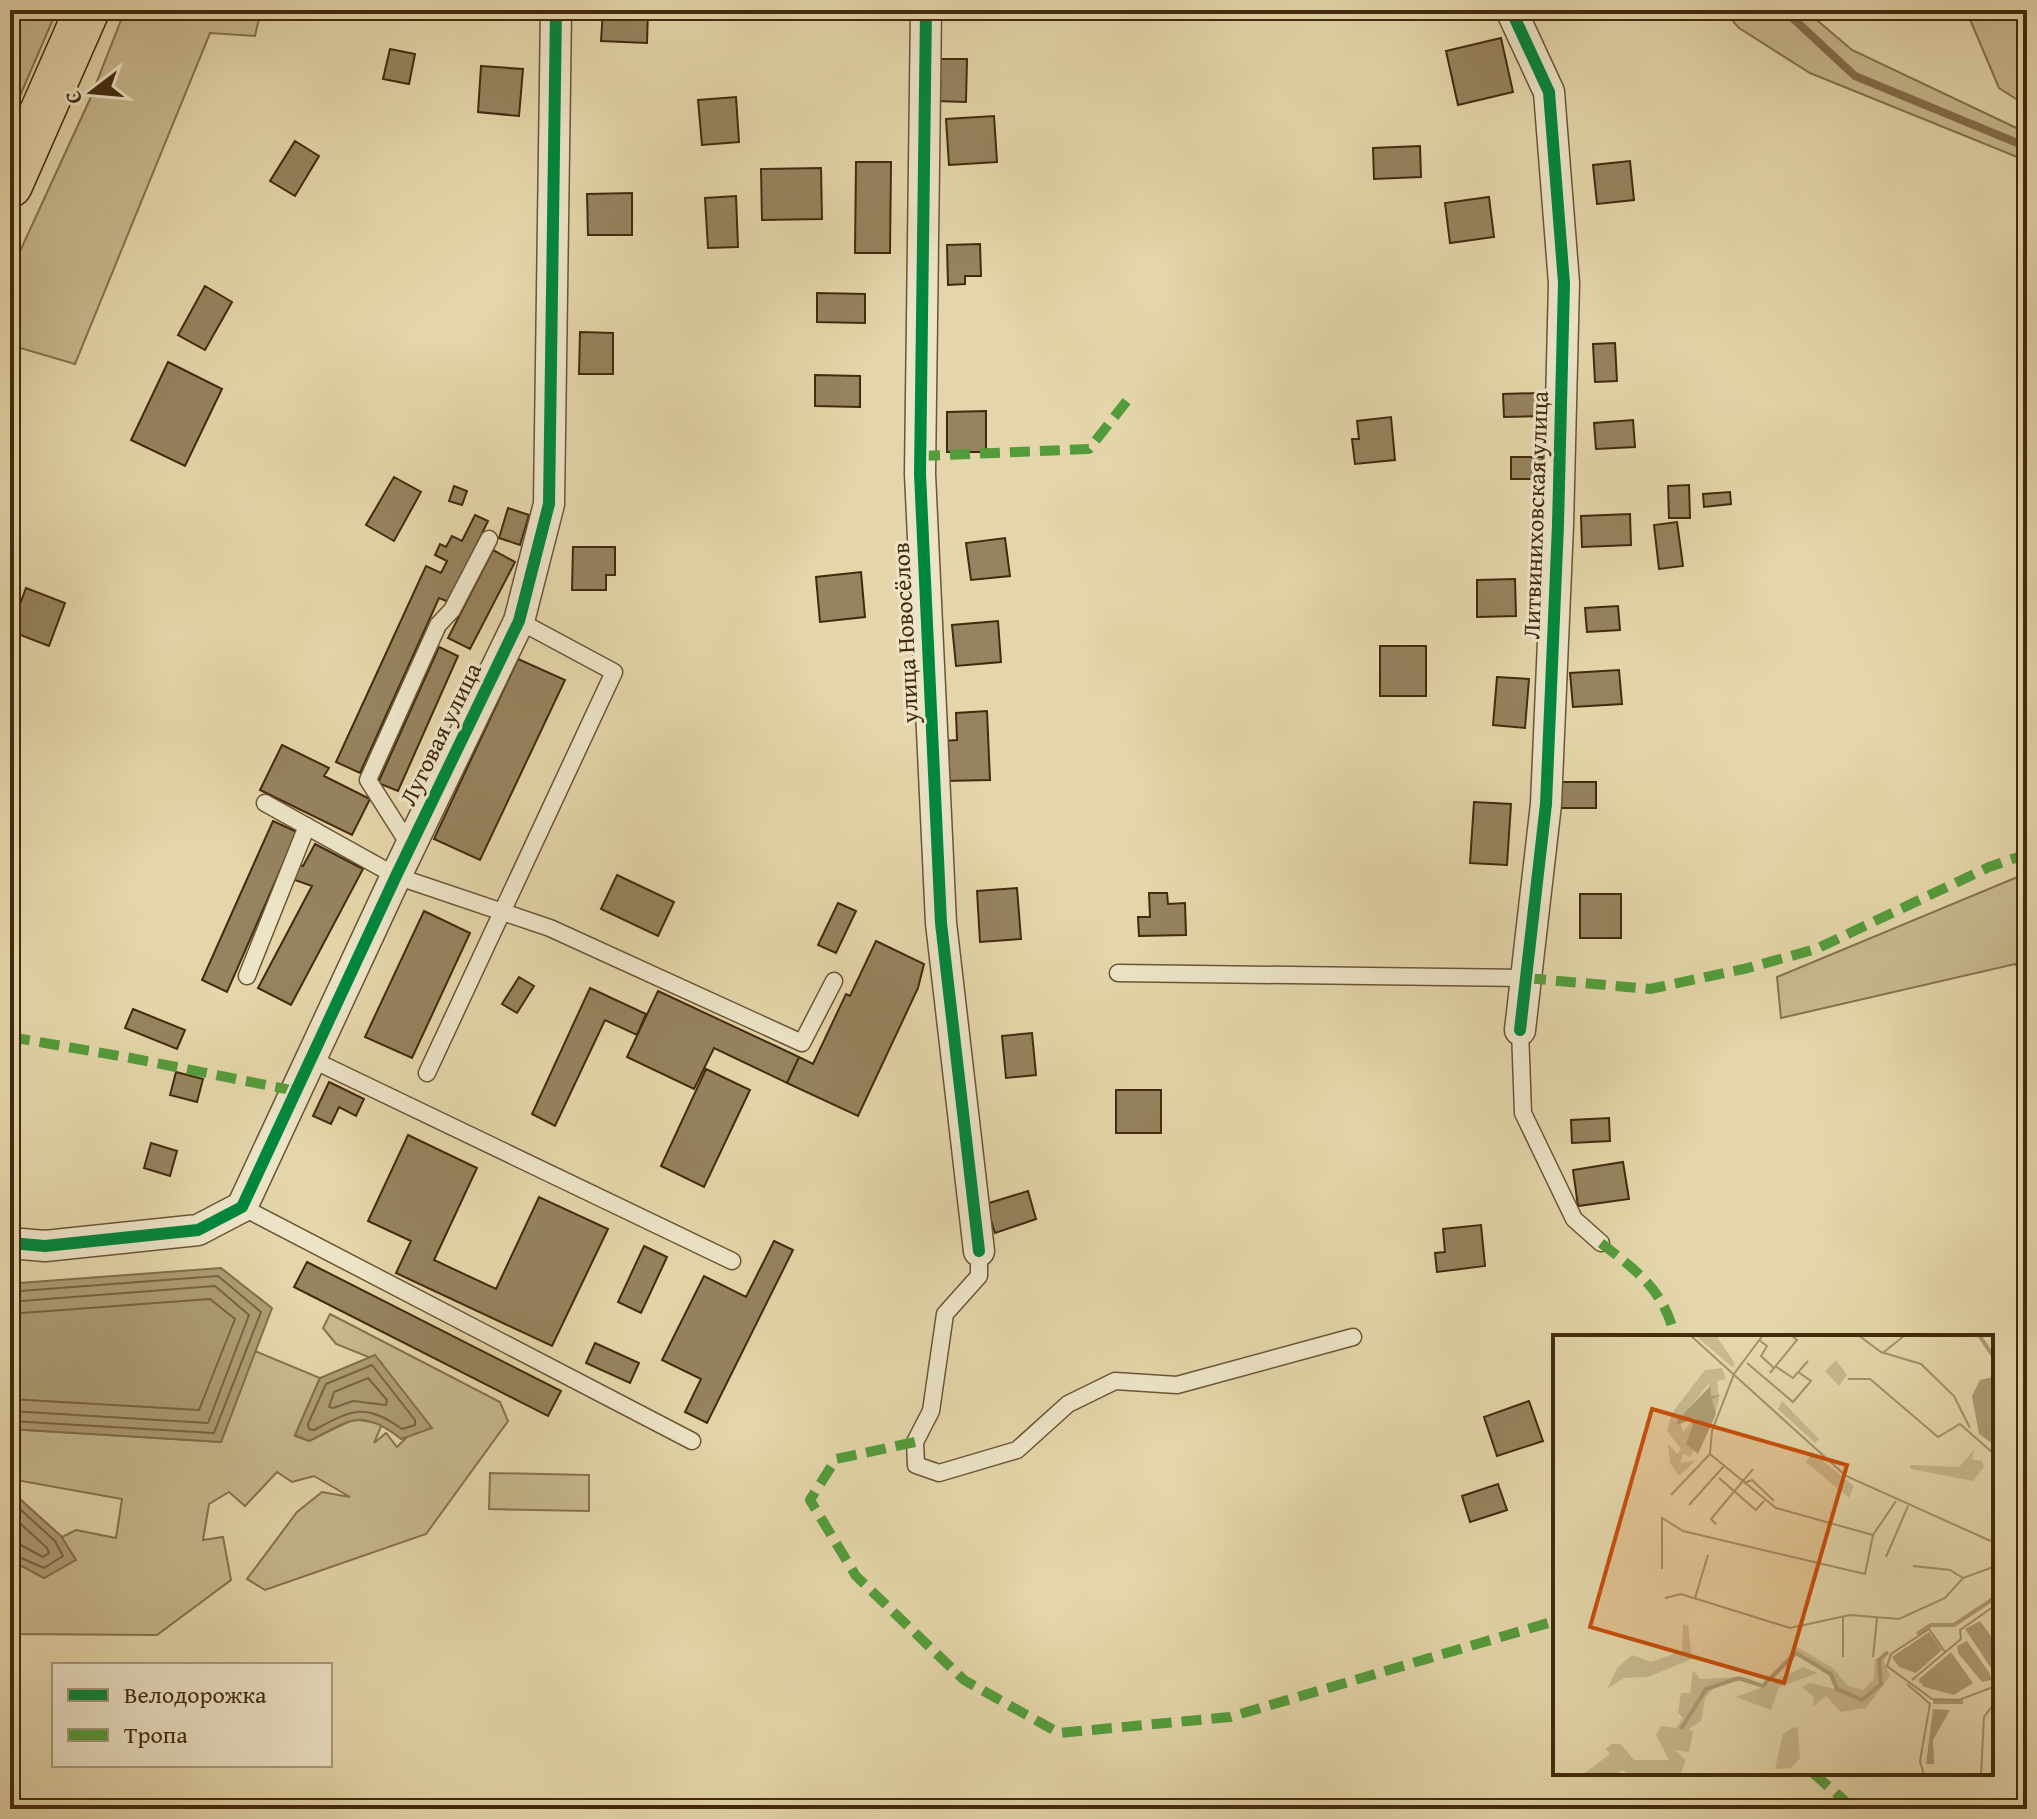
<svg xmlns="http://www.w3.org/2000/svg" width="2037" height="1819" font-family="'Gentium Book Plus',serif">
<rect width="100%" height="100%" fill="#e4d6aa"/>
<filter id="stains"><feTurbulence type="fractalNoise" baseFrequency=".0025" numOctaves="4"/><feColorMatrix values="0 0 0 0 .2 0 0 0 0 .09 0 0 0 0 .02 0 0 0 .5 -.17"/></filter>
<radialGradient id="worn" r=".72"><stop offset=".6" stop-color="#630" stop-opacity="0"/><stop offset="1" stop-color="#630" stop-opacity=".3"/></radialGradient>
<path fill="#c8b98f" stroke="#85724e" stroke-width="2" d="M10,10H57L10,119Z
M125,10H261L255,36L210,33L75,364L10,345V273L90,99Z
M1723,10H1805L1852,50L2027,133V161L1810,73L1739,28Z
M1966,10H2027V106L1999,88Z
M2027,873V980L2015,964L1781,1018L1777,977Z
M330,1314L500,1402L508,1421L426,1534L265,1590L247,1579L297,1512L322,1492L350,1497L314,1476L292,1482L277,1472L245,1506L229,1492L209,1504L203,1540L223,1537L231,1580L157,1635L10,1634V1553L26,1555L76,1530L116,1538L122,1499L10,1479V1429L221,1442L255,1351L320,1378L295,1436L309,1441L354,1419L382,1424L374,1443L386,1433L397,1447L415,1429L381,1362L336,1344L323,1328Z
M490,1473L589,1475V1511L489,1509Z"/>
<path fill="#ad9c75" stroke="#826e4b" stroke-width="2" d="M221,1268L272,1308L221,1442L10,1429V1281L19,1283Z
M375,1355L432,1428L401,1439C361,1407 349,1421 309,1441L295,1435L320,1378Z
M10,1490L61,1536L76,1560L44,1578L10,1560Z"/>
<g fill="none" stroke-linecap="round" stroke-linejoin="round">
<path stroke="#786341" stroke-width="2" d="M10,1289L20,1291L218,1276L261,1312L214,1433L10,1421
M10,1299L21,1301L215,1286L249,1315L208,1423L10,1411
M10,1312L22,1313L210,1299L235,1319L199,1410L10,1399
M372,1365L415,1420V1425L402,1429C364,1402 352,1410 314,1430L309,1429L308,1424L326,1384Z
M368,1378L387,1400L386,1405L353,1401L333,1408L329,1407L334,1392Z
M10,1500L55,1541L63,1556L44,1568L10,1553
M10,1514L47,1548L49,1553L43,1557L19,1544L10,1543"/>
<path stroke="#826e4b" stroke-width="8" d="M1784,10L1855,76L2027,147"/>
</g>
<path fill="#96835f" stroke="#422a0d" stroke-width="2" d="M603,10H648L647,43L601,41Z
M934,10H979V20H934Z
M1501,38L1513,92L1458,105L1446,51Z
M390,49L415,54L409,84L383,79Z
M937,59H967L966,102L935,101Z
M481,66L523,69L519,116L478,112Z
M736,97L739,142L702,145L698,100Z
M994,116L997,162L949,165L946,119Z
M295,141L319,156L295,196L270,181Z
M1420,146L1421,177L1374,179L1373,148Z
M1630,161L1634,200L1597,204L1593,165Z
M856,162H891L890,253H855Z
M821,168L822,219L762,220L761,169Z
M632,193V235H588L587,194Z
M736,196L738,247L708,248L705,198Z
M1489,197L1494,237L1450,243L1445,203Z
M980,244L981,276H965V284L948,285L947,245Z
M205,286L232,302L205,350L178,335Z
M817,293L865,294V323L817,322Z
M580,332L613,333V374H579Z
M1615,343L1617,381L1595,382L1593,344Z
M168,362L222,389L185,466L131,440Z
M815,375L860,376V407L815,406Z
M1538,393L1540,416L1504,417L1503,394Z
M986,411V452H947V412Z
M1391,417L1395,460L1355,464L1352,439H1359L1357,421Z
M1633,420L1635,447L1596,449L1594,423Z
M1511,457H1543L1542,479H1511Z
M394,477L421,492L394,541L366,525Z
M1689,485L1690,518H1669L1668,486Z
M454,486L467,491L462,505L449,501Z
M1730,492L1731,504L1704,507L1703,494Z
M508,508L529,515L520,545L499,538Z
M1630,514L1631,545L1582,547L1581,516Z
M475,515L488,521L449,602L439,598L360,773L336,762L426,566L441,573L447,561L435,555L440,544L446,547L452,536L462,541Z
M1677,522L1683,566L1659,569L1654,525Z
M1005,538L1010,576L971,580L966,543Z
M573,547H615V575H606V590H572Z
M493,550L515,562L470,649L448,638Z
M861,572L865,617L820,622L816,577Z
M1515,579L1516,616L1477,617V580Z
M26,588L65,603L49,646L10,631Z
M1618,606L1620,630L1587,632L1585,608Z
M998,621L1001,662L956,666L952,625Z
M1380,646H1426V696H1380Z
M439,647L458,656L398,791L378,783Z
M518,659L565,680L480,860L434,839Z
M1619,670L1622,704L1573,707L1570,673Z
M1497,677L1529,679L1525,728L1493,725Z
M987,711L990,780L945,781L943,741L957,740L956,713Z
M282,745L329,768L324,776L370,799L352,835L260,790Z
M1560,782H1596V808H1560Z
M1474,802L1511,804L1507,865L1470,863Z
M273,821L297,832L227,992L202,980Z
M315,844L363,869L291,1005L258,988L312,886L292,879L297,864L303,866Z
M617,875L674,902L658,936L601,909Z
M1017,888L1021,939L980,942L977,891Z
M1149,893H1167L1168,904L1185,903L1186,935L1139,936L1138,917H1150Z
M1580,894H1621V938H1580Z
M838,903L856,911L836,953L818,945Z
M424,911L470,933L412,1058L365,1037Z
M876,941L924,964L918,988L858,1116L787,1083L799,1057L813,1064L846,994L850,996Z
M519,977L534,986L517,1013L502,1004Z
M590,988L646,1014L637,1035L605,1020L555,1126L532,1114Z
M658,991L799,1057L787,1083L714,1048L694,1089L627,1057Z
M133,1009L185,1030L177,1049L125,1028Z
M1032,1033L1036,1075L1006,1078L1002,1036Z
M706,1069L750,1090L704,1187L661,1166Z
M176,1072L203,1079L197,1102L170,1095Z
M329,1082L364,1099L356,1116L339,1107L331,1124L313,1116Z
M1116,1090H1161V1133H1116Z
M1609,1118L1610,1141L1572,1143L1571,1120Z
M408,1135L477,1168L434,1260L496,1289L539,1197L608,1229L552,1346L396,1273L411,1241L368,1221Z
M151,1143L177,1151L170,1176L144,1168Z
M1623,1162L1629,1199L1578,1206L1573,1170Z
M1028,1191L1036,1219L995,1233L986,1204Z
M1481,1225L1485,1266L1437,1272L1435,1253L1445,1252L1443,1229Z
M774,1241L793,1250L707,1423L685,1412L701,1379L662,1360L704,1276L746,1297Z
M644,1246L667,1257L641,1313L618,1302Z
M307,1262L561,1391L548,1416L294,1287Z
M595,1343L639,1363L630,1383L586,1363Z
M1529,1401L1543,1441L1497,1456L1484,1417Z
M1498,1484L1507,1510L1470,1522L1462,1496Z"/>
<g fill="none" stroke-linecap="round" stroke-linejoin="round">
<defs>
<path id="service" d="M265,803L396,876L550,928L802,1043L834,981
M410,846L368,780L438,625L452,610L489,539
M1118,973L1526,978
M247,976L307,826
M1520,1030L1523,1113L1574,1219L1601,1243
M311,1059L732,1261
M427,1073L614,672L519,621
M242,1207L692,1441
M979,1251V1276L945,1314L931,1411L915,1442L916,1465L939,1473L1017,1450L1068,1404L1115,1381L1177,1385L1353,1337"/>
<path id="minor" d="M926,10L920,474L941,923L979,1251
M1511,10L1549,92L1564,283L1558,525L1546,804L1520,1030
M10,1243L45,1246L198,1230L242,1207L396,876L519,621L549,504L556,10"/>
<path id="primary" d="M10,185L87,10"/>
</defs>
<use href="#service" stroke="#6a5534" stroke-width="19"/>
<use href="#minor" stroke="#6a5534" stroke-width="33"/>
<use href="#primary" stroke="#422a0d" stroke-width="47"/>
<use href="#service" stroke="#ede4c8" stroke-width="16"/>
<use href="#minor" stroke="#ede4c8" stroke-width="30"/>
<use href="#primary" stroke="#e4d6aa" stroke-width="44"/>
<path stroke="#549c3b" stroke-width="10" stroke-dasharray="20 10" stroke-linecap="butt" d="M920,456L1089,449L1130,397
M1526,978L1650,989L1748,968L1816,949L1989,867L2027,854
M10,1037L131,1058L296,1091
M1601,1243C1637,1271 1664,1290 1675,1337
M915,1442L836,1459L810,1500L856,1576L964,1680L1059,1733L1230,1717L1555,1621
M1813,1773L1854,1809"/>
<defs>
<path id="cycleway" d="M926,10L920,474L941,923L979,1251
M1511,10L1549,92L1564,283L1558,525L1546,804L1520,1030
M10,1243L45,1246L198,1230L242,1207L396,876L519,621L549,504L556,10"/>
</defs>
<use href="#cycleway" stroke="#ede4c8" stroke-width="17"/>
<use href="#cycleway" stroke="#00873e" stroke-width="12"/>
</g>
<g text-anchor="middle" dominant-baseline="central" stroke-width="6" stroke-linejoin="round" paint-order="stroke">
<g font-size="24" fill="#422a0d" stroke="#ede4c8">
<text transform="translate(1535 515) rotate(-88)">Литвиниховская улица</text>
<text transform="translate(905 633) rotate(-93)">улица Новосёлов</text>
<text transform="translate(440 734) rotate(-64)">Луговая улица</text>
</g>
</g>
<g transform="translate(1553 1335)">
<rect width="440" height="440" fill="#e4d6aa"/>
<path d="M142,0H163L182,29L179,32ZM283,25L294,40L286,51L272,36ZM169,33L173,44L164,46L166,65L160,88L156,48L127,85L130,97L142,83L133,109L141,116L137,122L130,119L127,128L143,125L126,141L117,128L115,109L124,119L128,114L114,96L119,78L152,35ZM229,66L266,104L262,108L225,74ZM421,115L419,124L429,126L431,132L420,146L358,134L357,130L406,132ZM259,117L301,151L296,163L253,127ZM130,289L135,290L139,324L95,342L71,343L54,354L64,333L79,320L98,327L129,316ZM244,312L280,333L295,351L310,355L321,344L322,325L329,321L337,341L313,373L288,377L273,361L260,372L261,362L249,352L257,348L282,354L276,341L243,319L211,351L250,332L265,338L226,352L218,375L183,362L210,352L183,345L161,353L152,363L148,386L136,394L140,397L136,417L122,415L133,425L127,440H79L69,435L62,440H29L57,419L53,414L58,409H68L81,425H116L103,400L108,391L123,393L130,383L125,378L128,358H137L140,335L147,344L188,342L209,349ZM241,392L245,393L247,423L238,433L222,434L230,399Z" fill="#c8b98f"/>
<path d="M440,42V109L426,99L419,61L427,45ZM157,51L158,61L169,60L159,64L163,79L145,119L133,109L142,83L124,90V86ZM427,286L440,304V336L412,294ZM376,297L389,315L363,338L346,332L339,322ZM414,306L437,339L438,345L429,347L405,318L404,311ZM398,317L420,348L401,360L371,352L365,345ZM380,374L397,375L380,405L381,429H373Z" fill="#ad9c75"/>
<path fill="none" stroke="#ad9c75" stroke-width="4" d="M426,0L440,21M364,299L378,290H401L440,264M380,367H410M128,394L153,354L186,343L210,351L243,318L278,339L284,354L309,365L328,349L326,325L335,317"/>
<path fill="none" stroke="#a3916b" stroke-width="2" d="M137,0L293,141L440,207M210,0L181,39L159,96L157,119L223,173L320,200M305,0L328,17L368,29L401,61L417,93M206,5L214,11L208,21L221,33M331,17L352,0M194,28L240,67L258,46L245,37M222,31L240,43L255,26M217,38L244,5L238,0M295,44H317L385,102L407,89L440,118M166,143L203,175L211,166M191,148L199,145L221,166M118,160L157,119M136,170L171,131M163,189L158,184L200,134M333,222L355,171M360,231L397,235L410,243M109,234V183L130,196L312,239L320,200L343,166M112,263L128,259L237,293L297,280L346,284L392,263L410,243L440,232M142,263L155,220M290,281V322M392,317L376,294L338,319L334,331L379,364L406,365L440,352M320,322L324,283M359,345L408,304L407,295L440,272M354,349L377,369L367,426L371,440M428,440L431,382L440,370"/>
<path fill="#c7500c" fill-opacity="0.15" stroke="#c7500c" stroke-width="4" d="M99,74L294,130L231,348L37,292Z"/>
<rect width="440" height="440" fill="none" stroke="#422a0d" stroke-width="4"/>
</g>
<rect width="2037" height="1819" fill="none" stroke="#e4d6aa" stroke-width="40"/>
<rect x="12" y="12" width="2013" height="1795" fill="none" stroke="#422a0d" stroke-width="4"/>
<rect x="20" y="20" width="1997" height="1779" fill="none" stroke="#422a0d" stroke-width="2"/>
<rect x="52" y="1663" width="280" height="104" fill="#ede4c8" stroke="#a99a7d" stroke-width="2"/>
<rect x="68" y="1689" width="40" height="12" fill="#00873e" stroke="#a99a7d" stroke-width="2"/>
<text x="124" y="1703" font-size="24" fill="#422a0d">Велодорожка</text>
<rect x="68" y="1729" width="40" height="12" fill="#549c3b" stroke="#a99a7d" stroke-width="2"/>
<text x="124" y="1743" font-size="24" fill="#422a0d">Тропа</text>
<g transform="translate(92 92) rotate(254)" stroke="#ede4c8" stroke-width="6" paint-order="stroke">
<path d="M0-6L14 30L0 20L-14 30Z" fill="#422a0d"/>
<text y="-12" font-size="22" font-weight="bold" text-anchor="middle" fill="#422a0d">С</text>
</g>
<rect width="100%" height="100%" filter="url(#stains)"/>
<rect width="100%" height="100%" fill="url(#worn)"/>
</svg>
